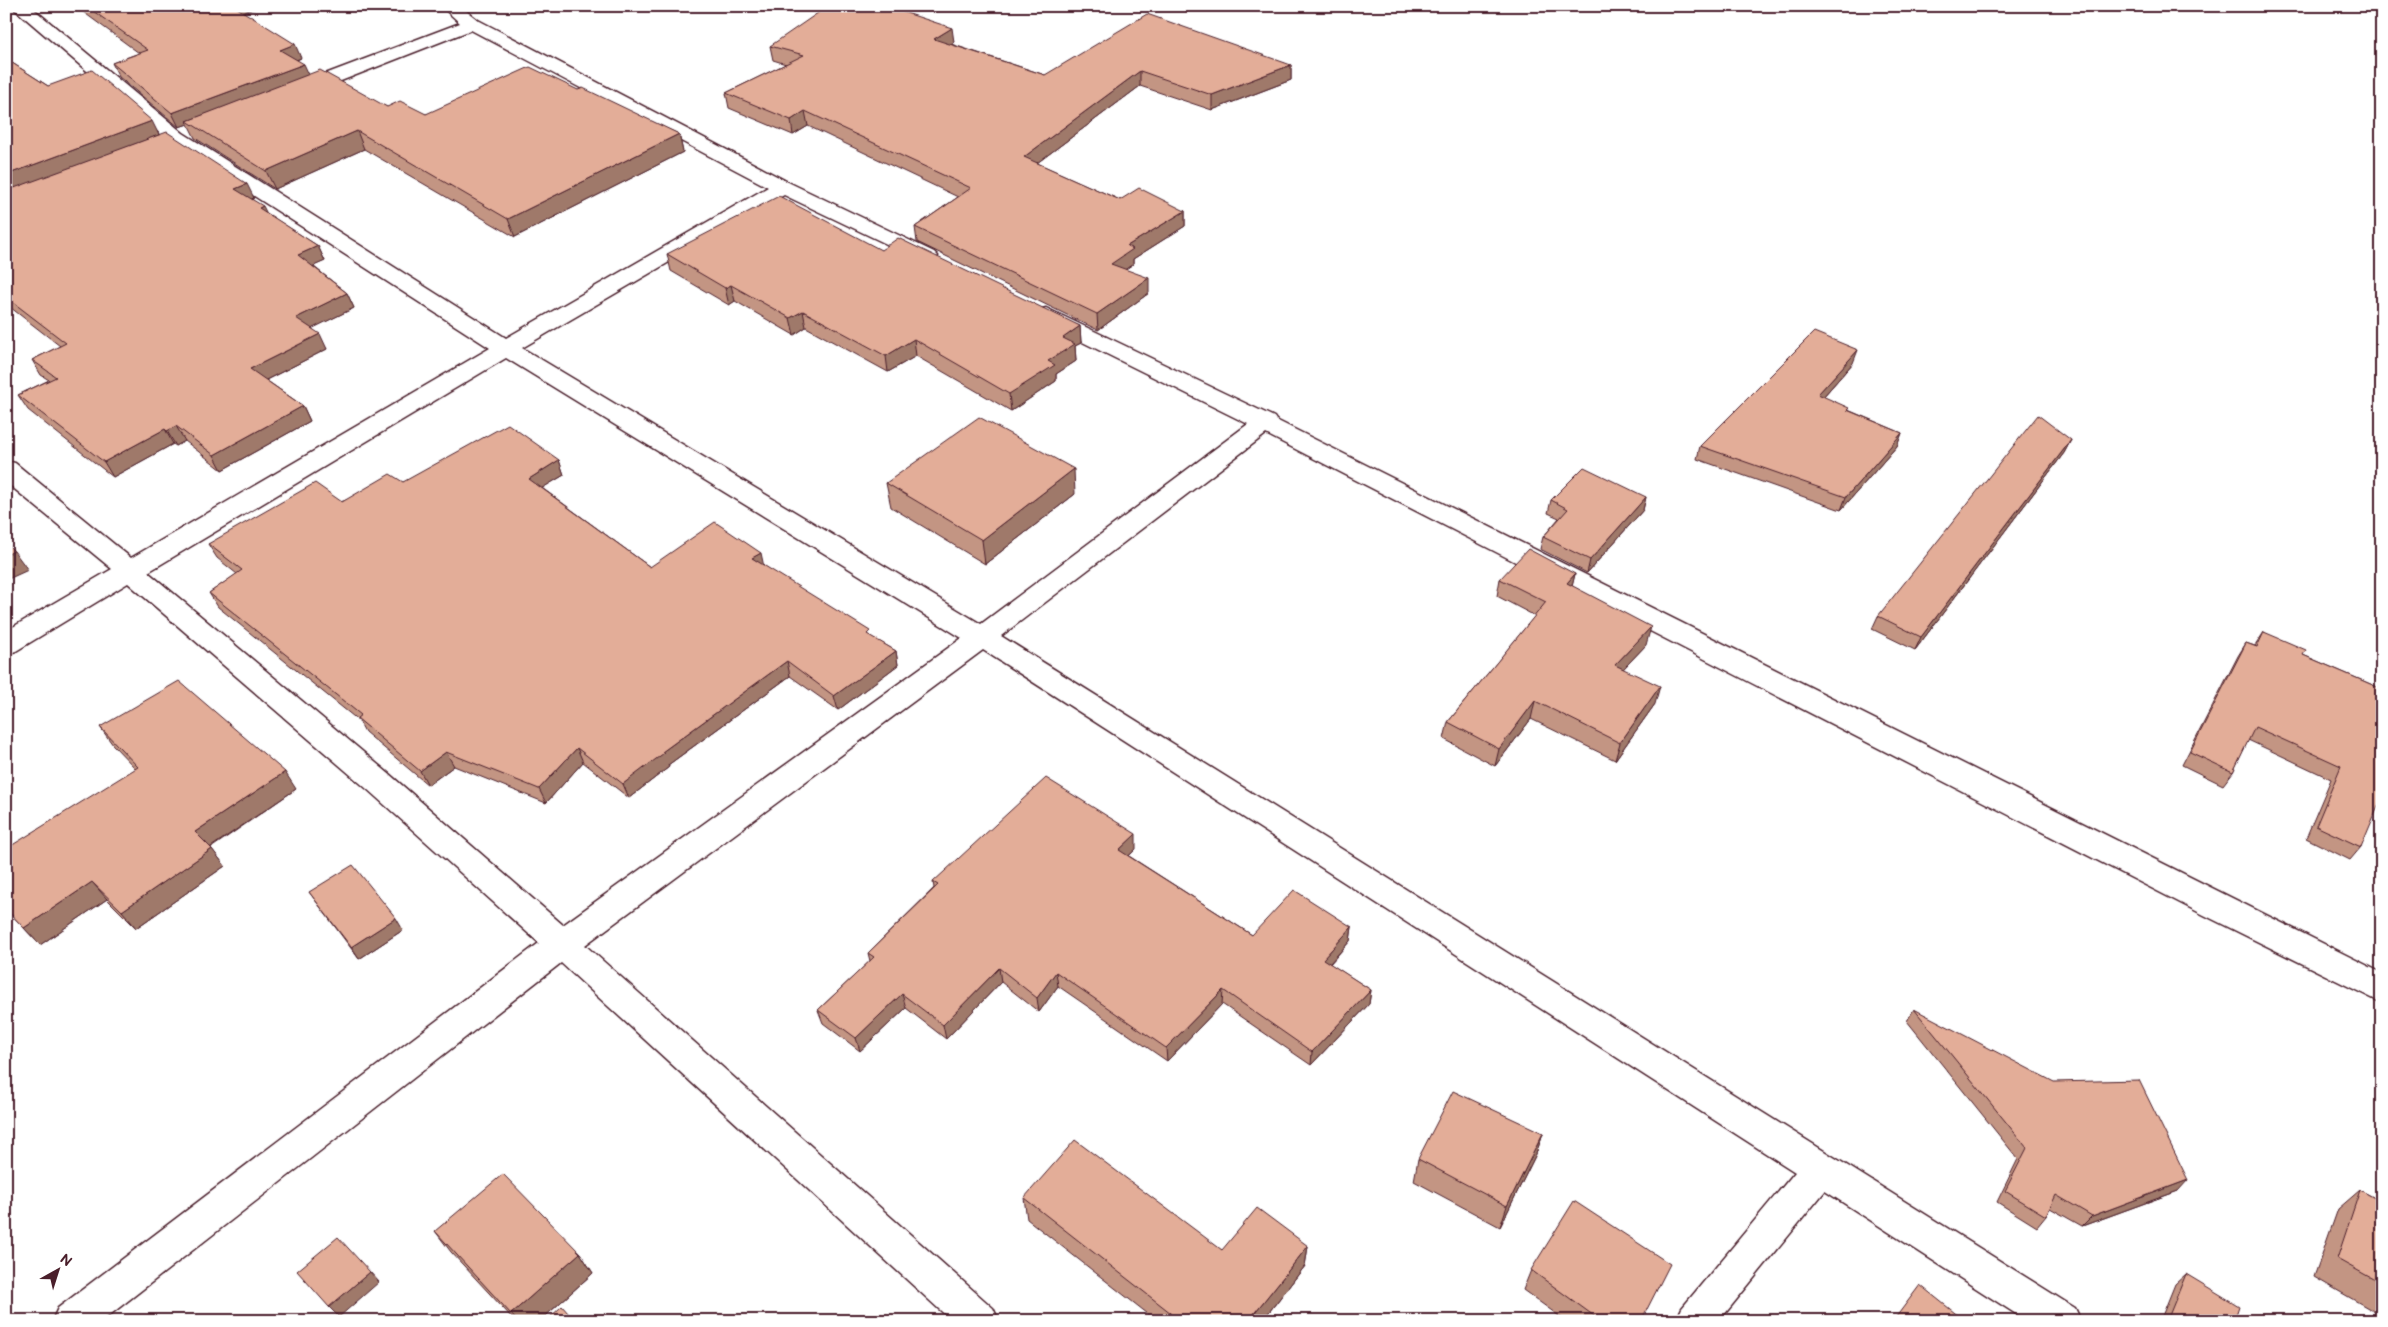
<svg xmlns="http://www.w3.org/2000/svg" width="2388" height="1327" font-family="'Balsamiq Sans',sans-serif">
<rect width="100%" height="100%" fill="#fff"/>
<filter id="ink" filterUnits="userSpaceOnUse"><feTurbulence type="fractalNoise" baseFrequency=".02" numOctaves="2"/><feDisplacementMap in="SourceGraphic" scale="10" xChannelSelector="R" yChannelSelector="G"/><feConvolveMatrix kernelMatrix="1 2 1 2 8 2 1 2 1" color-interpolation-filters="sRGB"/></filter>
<g filter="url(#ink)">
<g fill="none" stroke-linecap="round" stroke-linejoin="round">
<path fill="#7b8ca8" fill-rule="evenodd" d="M2338,6H2382V12L2343,9Z"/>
<defs>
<path id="street" d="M11,6H30L183,133L506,338L768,187L471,30L305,95H291L289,91L291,87L460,23L441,6H460L478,20L790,183L934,252L938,256L934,260L927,262L920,260L784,195L522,348L981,624L1248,424L1038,320L1035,315L1038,310L1046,308L1274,417L1276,420L2382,973V1003L2204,915L1266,434L1001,636L2075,1308L2081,1321H2027L1825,1191L1719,1321H1676L1682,1308L1795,1172L983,650L585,945L993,1308L999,1321H952L561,963L102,1321H52L58,1308L539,943L367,789L128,583L16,651L6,654V631L112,569L6,482V461L15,463L131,558L490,348L169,141ZM506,358L962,638L563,925L388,773L148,572Z"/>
</defs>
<use href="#street" stroke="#4a1f2b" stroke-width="3"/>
<use href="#street" fill="#fff" fill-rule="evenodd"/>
</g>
<path fill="#c39583" stroke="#4a1f2b" d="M75,6H264L243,12L301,58L297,60L309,75L387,107L426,114L578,90L679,134L683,152L515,237L364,149L275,189L195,138L188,124L179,127L119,77L112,63L139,53Z
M954,42L951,44L1045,75L1291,65V80L1212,110L1140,86L1037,163L1120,200L1185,211V226L1133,259V264L1126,269L1149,293L1098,330L917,242L915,227L958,197L808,126L793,135L729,108L726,93L786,64L773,60L770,46Z
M6,59L48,86L159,135L254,198L252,199L266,213L318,246L325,261L313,266L347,293L354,308L312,328L327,349L266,380L303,406L310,421L222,470L185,441L176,446L173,444L113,477L28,410L18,395L49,380L41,375L32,360L60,346L6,304Z
M881,250L1080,326L1081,343L1075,346L1076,361L1056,374V381L1011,411L916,356L888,372L806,327L794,335L735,301L729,305L671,271L667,254Z
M1853,363L1823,397L1848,410L1902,433L1897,446L1841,510L1697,459L1700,446Z
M2071,440L2064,453L1915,650L1872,629L1878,616Z
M559,460L564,475L542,488L650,567L764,566L871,637L896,651L898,665L838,710L790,676L668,765L669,767L629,798L583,762L546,803L454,766L428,785L365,732L359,721L218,607L209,593L237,574L217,558L208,544L403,482Z
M886,483L1075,494L985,564L891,507Z
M1646,497L1643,510L1587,573L1540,549L1543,537L1559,518L1548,513L1551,500Z
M1575,574L1572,586L1646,645L1623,669L1655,704L1615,760L1531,719L1495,766L1444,739L1448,722L1535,616L1497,596L1500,579Z
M2264,632L2303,655L2382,689L2361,847L2350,860L2306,838L2331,779L2248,740L2233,772L2223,785L2182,765L2238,656L2246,643L2255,646Z
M100,727L296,789L211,848L225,866L136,928L107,899L40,945L6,909L136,769L113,745Z
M1136,849L1129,856L1252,935L1352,927L1350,941L1330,964L1371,990L1369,1004L1311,1065L1222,1004L1167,1061L1058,986L1039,1012L1001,982L946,1039L906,1008L860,1051L823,1023L818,1010L870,961L868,953L934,888L933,882Z
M309,892L403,930L359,959Z
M1914,1009L2178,1191L2082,1226L2050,1208L2046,1216L2037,1227L1997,1202L2018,1159L1907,1021Z
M1543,1133L1536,1154L1500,1227L1414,1181L1418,1159Z
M2360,1190L2382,1202V1316L2314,1277L2338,1209Z
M1024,1198L1222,1250L1308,1246L1305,1266L1262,1321H1157L1027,1219Z
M435,1231L580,1253L593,1273L540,1321H515L451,1252Z
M1531,1270L1641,1321H1566L1523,1290Z
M2186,1274L2234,1321H2160L2175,1284Z"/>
<path fill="#9f796a" stroke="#4a1f2b" d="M228,6H264L232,15Z
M952,28L954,42L936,54L934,39Z
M295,44L301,58L286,64L280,50Z
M304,64L310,77L187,121L188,124L179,127L172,113Z
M1291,65V80L1212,110V95Z
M1140,71V86L1025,172L1024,157Z
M805,111L808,126L793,135L791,120Z
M152,121L159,135L6,193V175Z
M357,131L364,149L275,189L266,171Z
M679,134L683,152L515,237L508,219Z
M247,184L254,198L242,203L235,189Z
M263,206L270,220L259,208Z
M1185,211V226L1133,259V264L1112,279L1111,264L1127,246Z
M318,246L325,261L305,270L298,255Z
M1149,278V293L1098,330L1097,314Z
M731,285L735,301L729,305L725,288Z
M347,293L354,308L303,333L296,318Z
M803,311L806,327L794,335L790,318Z
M1080,326L1081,343L1075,346L1076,361L1056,374V381L1011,411L1009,394L1048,361L1063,338Z
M320,334L327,349L258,384L250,369Z
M914,339L916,356L888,372L886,356Z
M1858,350L1853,363L1814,407L1818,394Z
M303,406L310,421L222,470L214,455Z
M176,426L185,441L176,446L167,431Z
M165,429L173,444L113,477L104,462Z
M1902,433L1897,446L1841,510L1846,497Z
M2071,440L2064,453L1915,650L1921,637Z
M559,460L564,475L534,493L529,479Z
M1074,469L1075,494L985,564L982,540Z
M1646,497L1643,510L1587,573L1590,560Z
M14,551L28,570L6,580V555Z
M761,553L764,567L752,558Z
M1575,574L1571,591L1567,583Z
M1651,627L1646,645L1610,683L1615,665Z
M896,651L898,665L838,710L834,696Z
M787,661L790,676L668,765L669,767L629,798L623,784L662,752Z
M1660,686L1655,704L1615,760L1620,743Z
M1535,701L1531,719L1495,766L1499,749Z
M577,748L583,762L546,803L539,789Z
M446,752L454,766L428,785L420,771Z
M285,772L296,789L208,849L195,832Z
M1136,834V849L1120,864L1119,850Z
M212,849L225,866L136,928L122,911Z
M92,882L107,899L40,945L24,928Z
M396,918L403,930L359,959L351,947Z
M1352,927L1350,941L1321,973L1323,959Z
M999,968L1001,982L946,1039L943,1025Z
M1056,972L1058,986L1039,1012L1037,998Z
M1223,990L1222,1004L1167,1061L1166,1048Z
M1371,990L1369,1004L1311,1065L1312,1052Z
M902,994L906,1008L860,1051L856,1038Z
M1543,1133L1536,1154L1500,1227L1507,1206Z
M2188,1180L2178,1191L2082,1226L2092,1216Z
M1308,1246L1305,1266L1262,1321H1248Z
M580,1253L593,1273L540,1321H517L511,1314Z
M370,1272L379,1282L339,1317L329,1307Z"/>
<path fill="#e3ad98" stroke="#4a1f2b" d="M86,6H234L295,44L280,50L304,64L172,113L112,63L148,50Z
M828,6H885L952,28L934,39L1045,75L1147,14L1291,65L1212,95L1140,71L1024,157L1120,200L1139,188L1185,211L1127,246L1133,249L1111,264L1149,278L1097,314L915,227L971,188L805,111L791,120L726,93L804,55L770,46Z
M6,59L48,86L92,70L152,121L6,175Z
M530,67L578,90L583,88L679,134L508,219L357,131L266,171L187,121L320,70L387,107L400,101L426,114Z
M167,132L247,184L235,189L263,206L259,208L318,246L298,255L347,293L296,318L320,334L250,369L303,406L214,455L176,426L167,431L165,429L104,462L18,395L56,377L32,360L66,343L6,297V191Z
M779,196L881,250L898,238L1080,326L1063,338L1075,344L1048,361L1055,365L1009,394L914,339L886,356L803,311L790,318L731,285L725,288L667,254Z
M1814,332L1858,350L1818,394L1849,408L1847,410L1902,433L1846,497L1700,446Z
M2038,415L2071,440L1921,637L1878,616Z
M979,417L1074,469L982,540L886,483Z
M508,424L559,460L529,479L650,567L715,522L761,553L752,558L870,631L867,634L896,651L834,696L787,661L662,752L664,753L623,784L577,748L539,789L446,752L420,771L357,718L361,715L209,593L242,570L208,544L315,483L342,502L390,474L403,482Z
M1584,467L1646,497L1590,560L1543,537L1568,509L1551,500Z
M6,543L14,551L6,555Z
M1528,549L1575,574L1567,583L1651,627L1615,665L1660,686L1620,743L1535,701L1499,749L1448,722L1546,602L1500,579Z
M2264,632L2306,650L2303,655L2382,689V797L2361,847L2316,826L2341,766L2255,727L2233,772L2190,752L2246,643L2257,647Z
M179,681L285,772L195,832L212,849L122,911L92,882L24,928L6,909V849L138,767L100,727Z
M1046,778L1136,834L1119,850L1252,935L1294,890L1352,927L1323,959L1371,990L1312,1052L1223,990L1166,1048L1056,972L1037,998L999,968L943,1025L902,994L856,1038L818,1010L874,957L868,953L938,885L933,882Z
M353,865L396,918L351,947L309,892Z
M1914,1009L2054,1082L2139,1080L2188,1180L2092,1216L2056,1195L2046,1216L2005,1191L2027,1148Z
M1453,1091L1543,1133L1507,1206L1418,1159Z
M1075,1140L1222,1250L1257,1208L1308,1246L1248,1321H1176L1169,1315L1171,1313L1024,1198Z
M503,1174L580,1253L511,1314L435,1231Z
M2360,1190L2382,1202V1284L2337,1259Z
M1574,1201L1670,1264L1641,1321H1601L1531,1270Z
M338,1237L370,1272L329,1307L297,1271Z
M2186,1274L2239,1306L2234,1321H2172L2168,1318Z
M1920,1285L1965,1321H1893Z
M562,1306L575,1321H546Z"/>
</g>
<rect width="2388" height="1327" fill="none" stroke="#fff" stroke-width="25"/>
<rect x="12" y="12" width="2363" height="1302" fill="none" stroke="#4a1f2b" stroke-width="2" filter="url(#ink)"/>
<g transform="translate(58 1270) rotate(39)" stroke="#ffffff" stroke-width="4" paint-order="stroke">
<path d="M0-4L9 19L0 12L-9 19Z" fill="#4a1f2b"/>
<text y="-8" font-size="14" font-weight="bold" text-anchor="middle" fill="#4a1f2b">N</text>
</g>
</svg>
